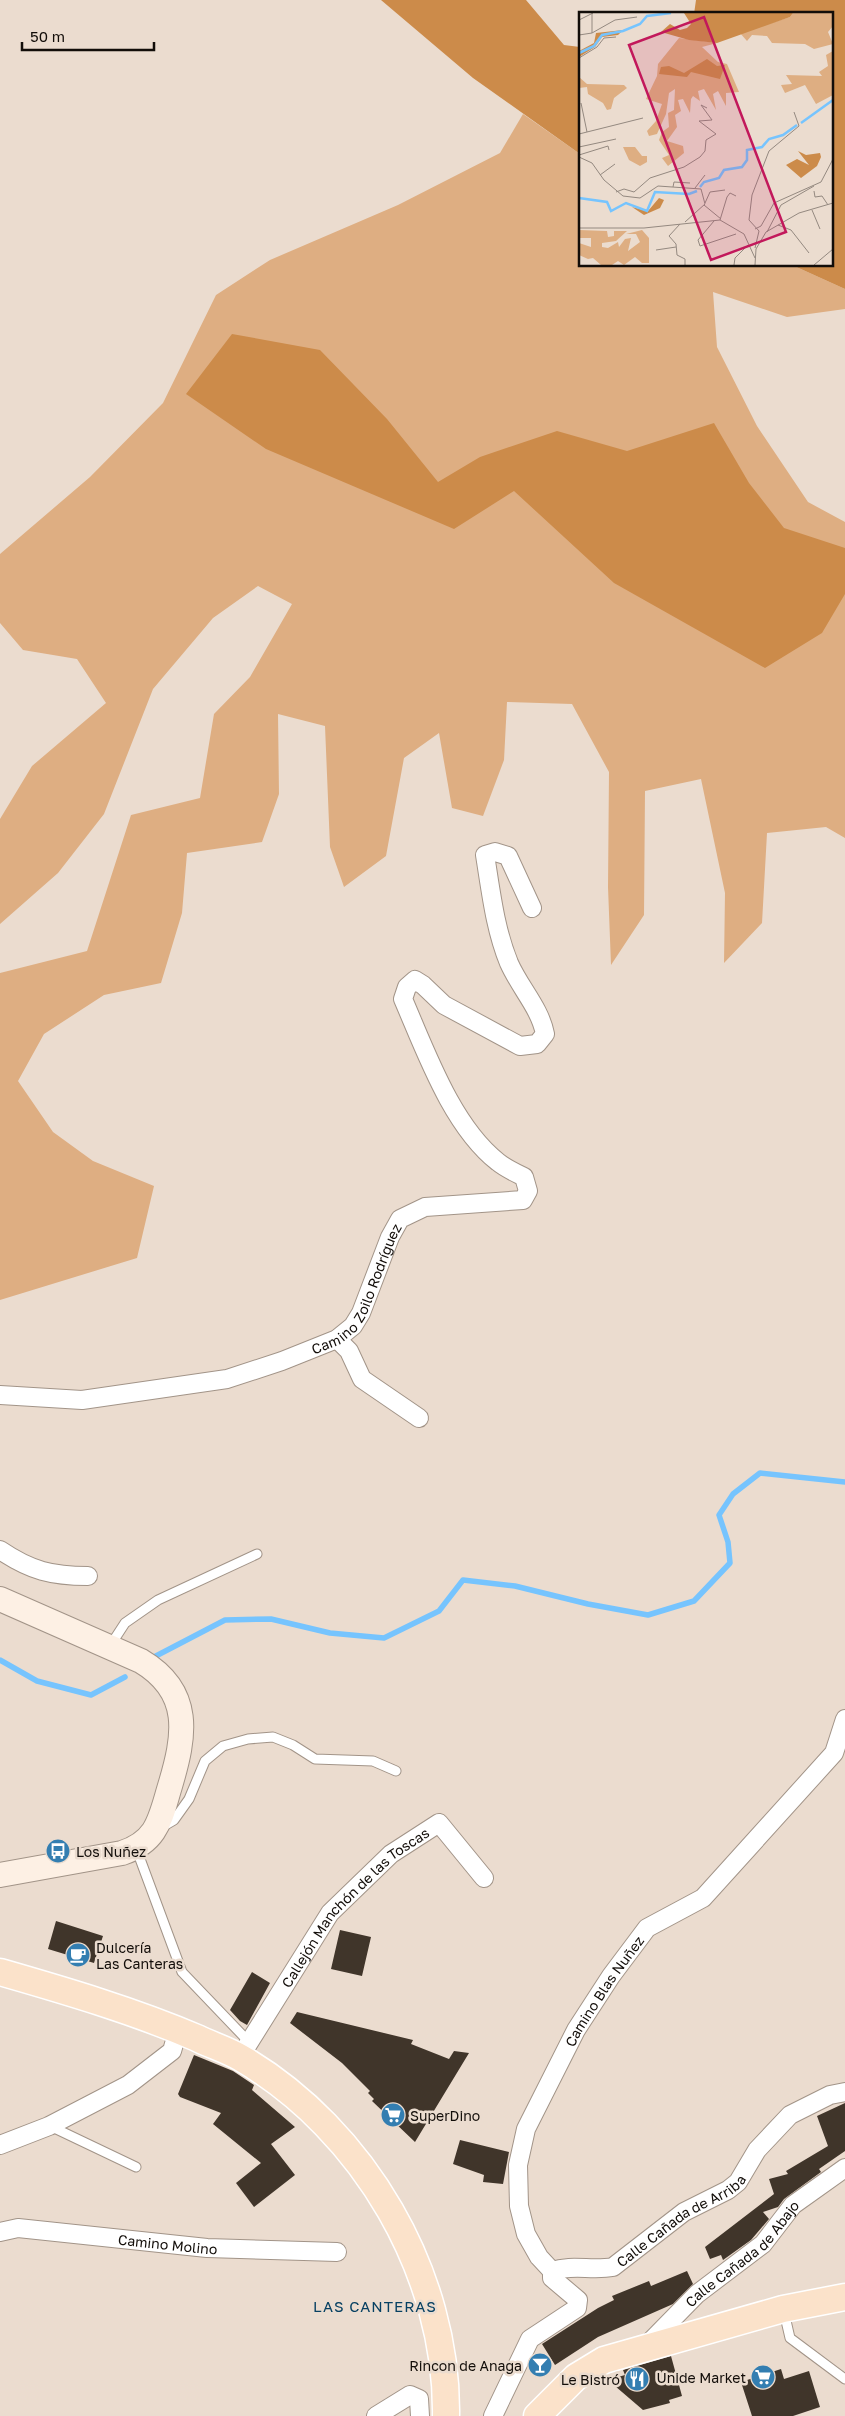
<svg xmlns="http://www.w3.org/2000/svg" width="845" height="2416" font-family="'Golos Text',sans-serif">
<rect width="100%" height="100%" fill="#ebdccf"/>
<path fill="#deae82" d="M523,114L580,154V265H792L845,289V309L787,317L713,292L717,347L757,426L808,502L845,522V838L826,827L767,833L762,923L724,963L725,893L701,779L645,791L644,915L611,965L608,887L609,772L572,704L507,702L504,760L483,816L452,808L439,733L404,758L386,856L344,887L330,847L325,726L278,714L279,794L262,842L187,853L182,913L161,983L104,995L44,1034L18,1081L53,1132L93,1161L154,1186L137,1258L0,1300V973L87,951L131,815L200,798L214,714L250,677L292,604L258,586L213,618L153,689L104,814L58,873L0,924V819L32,766L106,703L77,659L23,650L0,623V554L90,477L163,403L216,295L270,260L398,205L500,153Z"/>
<path fill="#cc8b4a" d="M381,0H526L564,45L580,47V154L473,78Z
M696,0H845V289L792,265H831V14H694Z
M232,334L320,350L387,419L438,482L480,457L557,431L627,451L714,423L749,483L784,528L845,548V594L822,633L765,668L614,583L514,491L454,529L266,449L186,394Z"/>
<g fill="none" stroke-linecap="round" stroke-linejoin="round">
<path stroke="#76c4fe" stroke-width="5.5" d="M154,1657L225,1620L271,1619L330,1633L384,1638L439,1611L463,1580L515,1586L588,1604L648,1615L694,1601L730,1563L728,1542L719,1515L733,1494L760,1473L845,1482
M0,1660L37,1681L91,1695L125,1677"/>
</g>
<path fill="#40352a" d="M56,1921L103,1936L94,1963L48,1949Z
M340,1930L371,1937L362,1976L331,1969Z
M252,1972L270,1983L247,2025L240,2021L230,2010Z
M297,2012L413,2040L411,2044L449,2059L454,2051L469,2053L415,2142L372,2101L374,2099L368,2093L370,2091L342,2063L290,2023Z
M194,2055L233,2071L254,2085L252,2090L295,2127L271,2144L295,2175L254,2207L236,2183L261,2163L213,2124L221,2113L180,2097L178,2094Z
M845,2103V2151L819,2169L821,2172L784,2199L778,2207L763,2212L769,2219L751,2240L723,2260L721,2255L710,2259L705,2247L774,2194L769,2179L788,2174L786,2171L828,2146L817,2116Z
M460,2140L509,2152L503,2184L483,2182L484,2175L453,2164Z
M687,2271L693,2284L673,2304L598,2337L555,2365L542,2344L598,2308L614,2300L612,2296L649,2281L651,2286Z
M671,2356L682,2396L669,2400L670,2403L643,2410L615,2386L621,2384L618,2377L625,2375L623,2370Z
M781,2369L784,2379L809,2371L820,2407L793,2416H752L741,2382Z"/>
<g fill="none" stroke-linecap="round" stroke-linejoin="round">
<defs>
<path id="lane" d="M110,1646L125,1623L158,1600L257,1554
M162,1827L174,1820L189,1799L205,1761L223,1746L248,1739L273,1737L293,1745L315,1759L373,1761L396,1771
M136,1848L182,1972L249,2042
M50,2126L136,2167
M784,2312L790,2338L845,2379"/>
<g id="street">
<path d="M337,1339L349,1351L362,1379L419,1418"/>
<path id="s1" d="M0,1395L82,1400L227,1379L282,1361L337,1339L353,1326L361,1313L390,1237L400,1219L425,1207L523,1200L528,1191L524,1177C516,1173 505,1168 498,1162C452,1126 426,1052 403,999L407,987L415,980L423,985L444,1005L520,1046L537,1044L545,1034C540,1008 520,988 509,963C495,929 491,892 485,855L495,852L508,856L532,908"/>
<path d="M0,1550C31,1571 52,1576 88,1576"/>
<path id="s2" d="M240,2057L330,1913L391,1854L439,1823L484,1878"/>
<path d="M0,2145L49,2126L128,2085L172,2051L178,2030"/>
<path id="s3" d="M0,2232L18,2228L207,2248L337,2252"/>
<path id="s4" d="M552,2271L539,2257L526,2234L519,2206L518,2165L526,2129L576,2030L611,1976L647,1928L703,1898L834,1753L845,1719"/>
<path id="s5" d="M552,2271C572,2264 592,2271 613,2267L684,2212L728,2190L738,2182L757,2150L790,2115L830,2095L845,2092"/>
<path id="s6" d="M646,2346L697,2294L763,2244L793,2205L845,2168"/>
<path d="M376,2416L410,2395L419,2399L420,2416"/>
<path d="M493,2416L530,2339L577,2308L578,2300L552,2278V2271"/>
</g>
<path id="secondary" d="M0,1599L141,1661C193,1692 185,1736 170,1786C160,1819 158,1841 122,1853L0,1875"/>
<path id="primary" d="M0,1972C66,1991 134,2011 197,2038C211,2045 228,2050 241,2058C364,2130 448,2274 446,2416
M537,2416L576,2377L604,2360L783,2309L845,2297"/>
</defs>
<use href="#lane" stroke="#a29488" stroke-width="11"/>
<use href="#street" stroke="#a29488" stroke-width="20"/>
<use href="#secondary" stroke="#a29488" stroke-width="26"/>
<use href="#primary" stroke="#fff" stroke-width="29"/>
<use href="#lane" stroke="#fff" stroke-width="9"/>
<use href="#street" stroke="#fff" stroke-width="18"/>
<use href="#secondary" stroke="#fdf0e4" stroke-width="24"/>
<use href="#primary" stroke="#fbe2ca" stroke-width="26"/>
</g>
<defs>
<symbol id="bus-disc" viewBox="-11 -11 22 22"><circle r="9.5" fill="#337eb1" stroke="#ebdccf"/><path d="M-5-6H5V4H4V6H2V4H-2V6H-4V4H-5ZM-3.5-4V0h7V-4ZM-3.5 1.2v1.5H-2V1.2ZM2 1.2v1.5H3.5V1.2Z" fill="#fff"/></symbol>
<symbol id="cafe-disc" viewBox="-11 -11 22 22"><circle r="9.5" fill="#337eb1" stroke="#ebdccf"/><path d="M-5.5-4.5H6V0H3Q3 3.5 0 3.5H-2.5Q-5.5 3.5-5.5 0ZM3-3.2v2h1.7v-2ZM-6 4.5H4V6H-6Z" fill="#fff"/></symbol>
<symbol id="supermarket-disc" viewBox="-11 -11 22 22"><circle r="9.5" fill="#337eb1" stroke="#ebdccf"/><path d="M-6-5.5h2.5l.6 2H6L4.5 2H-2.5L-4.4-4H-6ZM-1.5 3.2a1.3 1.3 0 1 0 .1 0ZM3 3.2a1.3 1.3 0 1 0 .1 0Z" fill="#fff"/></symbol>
<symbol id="bar-disc" viewBox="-11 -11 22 22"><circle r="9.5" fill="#337eb1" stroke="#ebdccf"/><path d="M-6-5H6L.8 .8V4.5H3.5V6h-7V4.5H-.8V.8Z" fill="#fff"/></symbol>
<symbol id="restaurant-disc" viewBox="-11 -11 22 22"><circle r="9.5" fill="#337eb1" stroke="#ebdccf"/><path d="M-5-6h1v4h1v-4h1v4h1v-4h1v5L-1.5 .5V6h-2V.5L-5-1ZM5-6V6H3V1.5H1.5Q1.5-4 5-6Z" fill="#fff"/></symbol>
</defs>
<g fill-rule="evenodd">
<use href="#bus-disc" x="44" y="1837" width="28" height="28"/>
<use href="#cafe-disc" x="64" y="1941" width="28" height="28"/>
<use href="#supermarket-disc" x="379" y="2101" width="28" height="28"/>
<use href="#bar-disc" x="526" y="2351" width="28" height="28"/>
<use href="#supermarket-disc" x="749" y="2363" width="28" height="28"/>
<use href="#restaurant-disc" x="623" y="2365" width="28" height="28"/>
</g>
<g text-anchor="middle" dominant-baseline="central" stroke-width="5" stroke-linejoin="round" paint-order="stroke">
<g font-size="14" fill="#120d09" stroke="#ebdccf">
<text stroke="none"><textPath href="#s1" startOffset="398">Camino Zoilo Rodríguez</textPath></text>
<text stroke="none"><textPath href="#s2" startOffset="191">Callejón Manchón de las Toscas</textPath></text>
<text stroke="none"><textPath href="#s4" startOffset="311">Camino Blas Nuñez</textPath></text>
<text stroke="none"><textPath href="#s5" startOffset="144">Calle Cañada de Arriba</textPath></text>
<text stroke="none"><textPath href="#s3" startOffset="169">Camino Molino</textPath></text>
<text stroke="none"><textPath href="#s6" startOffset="134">Calle Cañada de Abajo</textPath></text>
</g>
<g font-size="14" fill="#120d09" stroke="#ebdccf" text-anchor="start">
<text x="76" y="1851">Los Nuñez</text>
<text x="96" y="1947">Dulcería<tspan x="96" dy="16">Las Canteras</tspan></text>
<text x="410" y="2115">SuperDino</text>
<text x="522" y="2365" text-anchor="end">Rincon de Anaga</text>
<text x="746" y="2377" text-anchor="end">Unide Market</text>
<text x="620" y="2379" text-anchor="end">Le Bistró</text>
</g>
<g font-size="15" letter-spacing="1" fill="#074062" stroke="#ebdccf">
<text x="375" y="2306">LAS CANTERAS</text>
</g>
</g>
<g transform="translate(579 12)">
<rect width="254" height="254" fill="#ebdccf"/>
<path d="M214,1H254V14L249,20L254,32L235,37L226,32L193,31L188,24L173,23L168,29L161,21L211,5ZM100,26L138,31L123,35L139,50L148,52L160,80L147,81V94L139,79L134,82L137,98L125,77L119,79L121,89L114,84L112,87L111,101L104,87L99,88L102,99L96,103L98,115L88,129L104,134L105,141L89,154L83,146L90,143L80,128L83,120L90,115L89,101L95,98L96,77L90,81L87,102L78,122L70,124L68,119L77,109L83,92L67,87L78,64L79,52ZM254,39V83L237,92L226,73L206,81L202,73L213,72L207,63L243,64L240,60L249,54L247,43ZM0,65L8,72L45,73L48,76L35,86L32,97L28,98L24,91L9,82L8,75L0,76ZM44,135H56L63,144H68V150L61,154L50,148ZM0,218L28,219L29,225L35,224V219H48L37,229L23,231V235L29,236L39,230L40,235L46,227L52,226L49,239L61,230L57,222H47L63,218L70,226V251H63L56,245L45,253L39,249L33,253H22L14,246L9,247L0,243V231L12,235V226H0Z" fill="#deae82"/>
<path d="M105,1H214L211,5L138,31L110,28L82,20L91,12L101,18L108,16L112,12ZM44,18L39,23L23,25L16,35L0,45V39L15,31L17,21ZM128,47L138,54L146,53L141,67L112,60L108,65L80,62L82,55L90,54L105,61ZM219,139L227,143L241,141L242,145L238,154L222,166L207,153L218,147L230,153ZM80,186L85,188L81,196L65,203L53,195L69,199Z" fill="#cc8b4a"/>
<path fill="none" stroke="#76c4fe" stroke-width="2.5" d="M0,41L15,34L23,23L44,19L61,12L68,4L92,1M222,111L254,88M121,175L125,170L140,166L145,158L163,155L168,148V138L183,135L190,127L204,123L218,113M0,186L28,190L32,199L47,191L68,199L76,180L110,182L118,179"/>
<path fill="none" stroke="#948980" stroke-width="1" d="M0,8L14,1M13,21V1M0,23L13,21L36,8L58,5M0,46L18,35L25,26L37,25M2,91L8,120M0,122L64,106M0,135L37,127M0,143L29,134L30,138M0,145L13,151L25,168L44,184L61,186L79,174L122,177L126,192L106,210M21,163L36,152M94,175L95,170L111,171M116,176L126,163M235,179L236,185L243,184L249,193M37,180L45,177L55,180L71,166L105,155L121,145L126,139L127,128L137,122L120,109L133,108L122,93L128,96M126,191L131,180L146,178M125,193L142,207M233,198L241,217M141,208L148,185L151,181L157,184M135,209L119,228L121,234L157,222M101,212L90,224L97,232L98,243L106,247V253M199,213L212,218L230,241M0,216H65L141,208L165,222L176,246M176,217L182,214L195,191L242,170L254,147M188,220L202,193L235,174M176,236L180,219L170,208L173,183L190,139L220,114L215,100M77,238L97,235M155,253L156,246L169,233M176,253L177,237L187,220L220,201L254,191M235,253L254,237"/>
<path fill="#c2185b" fill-opacity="0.15" stroke="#c2185b" stroke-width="2.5" d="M125,5L207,220L132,248L50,33Z"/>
<rect width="254" height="254" fill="none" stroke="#120d09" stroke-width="2.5"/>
</g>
<path d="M22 42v8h132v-8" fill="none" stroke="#120d09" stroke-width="2.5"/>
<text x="30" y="42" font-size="15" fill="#120d09" stroke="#ebdccf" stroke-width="4" paint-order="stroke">50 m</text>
</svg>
